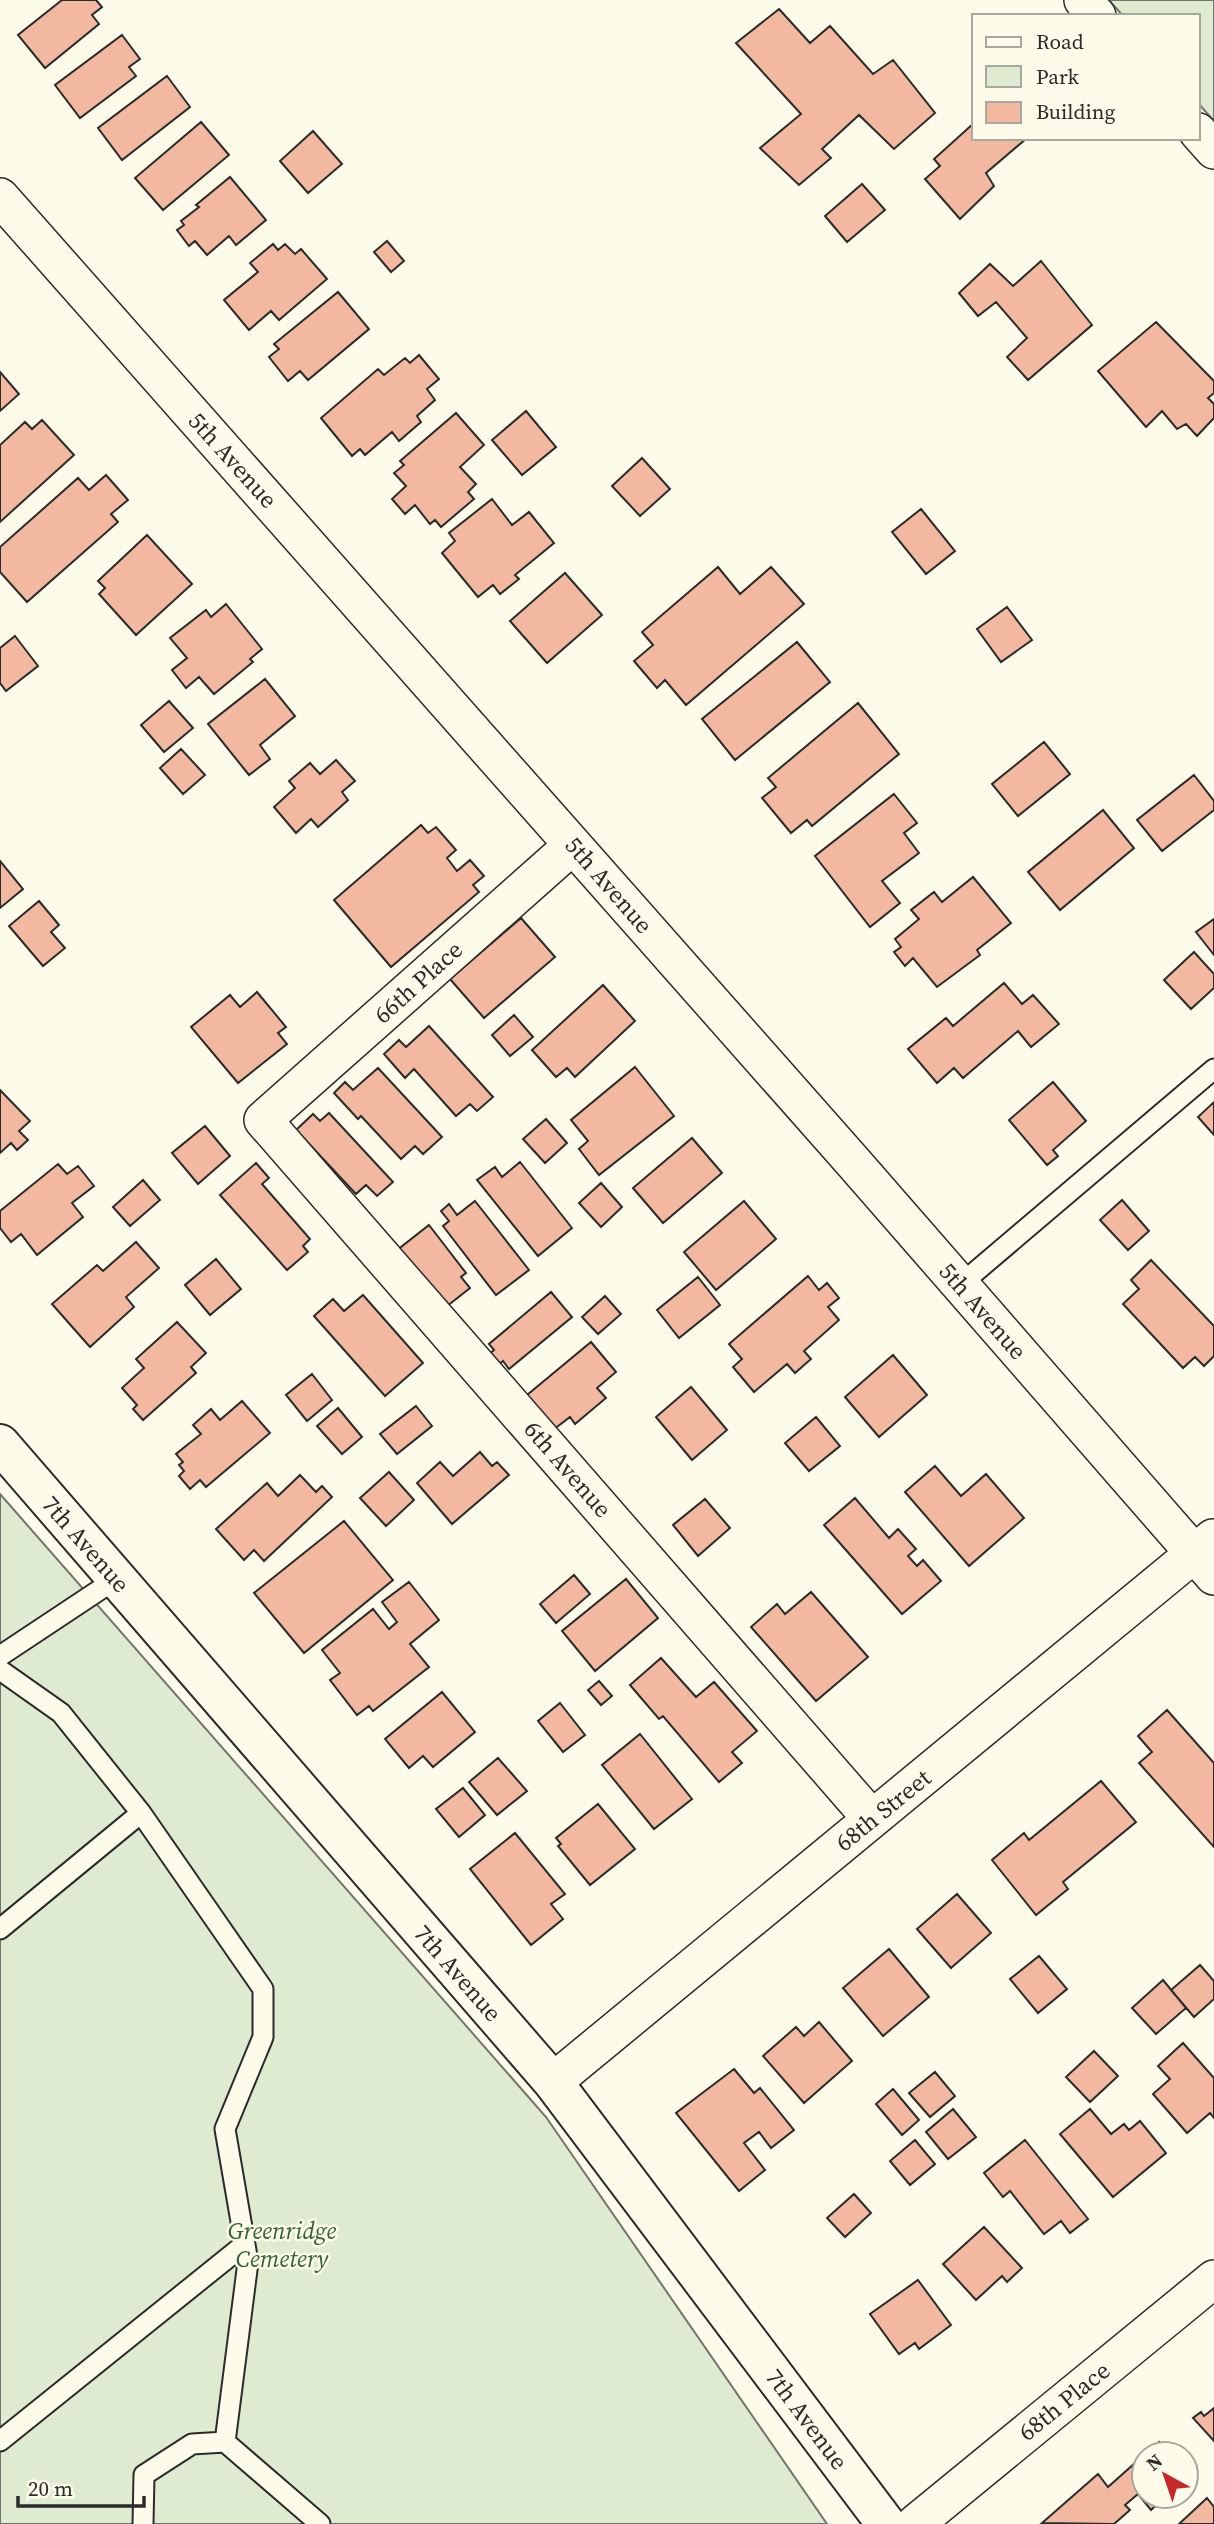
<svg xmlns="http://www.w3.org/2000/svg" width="1214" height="2524" font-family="'Source Serif 4',serif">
<rect width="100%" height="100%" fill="#fdfbea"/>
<path fill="#deebd1" stroke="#74746e" stroke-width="2" d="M1109,0H1214V121L1198,103V16H1123Z
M0,1494L546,2117L827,2524H0Z"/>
<path fill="#f2b8a0" stroke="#2b2b2b" stroke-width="2" d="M62,0H96L102,7L92,15L99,24L45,68L18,35Z
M779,9L810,43L830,26L873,74L893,60L935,113L894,149L859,115L822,149L831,158L799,185L760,148L801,114L736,43Z
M122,35L140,59L129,67L136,76L80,118L55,85Z
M167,76L190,107L122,160L98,128Z
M201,122L229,155L163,210L135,178Z
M974,123V138H1027L986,173L994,186L960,219L925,179L940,166L934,159Z
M313,131L342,164L308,193L280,161Z
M230,177L266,220L236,245L229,236L207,255L195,241L189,246L177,230L184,225L181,221L199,207L196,205Z
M862,184L885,210L847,242L825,216Z
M387,241L404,261L391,272L374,252Z
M273,244L278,250L285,244L295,254L301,249L327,279L279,320L271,311L249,330L224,300L258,272L250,263Z
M1041,261L1092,325L1028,380L1007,357L1027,338L996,302L978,316L959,293L990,264L1013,286Z
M338,292L369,329L308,380L300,371L288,381L269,357L279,349L274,344Z
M1156,322L1214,381V393L1208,398L1214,404V418L1197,436L1186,424L1177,429L1162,411L1146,427L1098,371Z
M419,355L439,379L427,389L435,400L417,416L421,422L399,441L392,432L365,455L360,449L352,456L321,418L378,369L384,375L405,358L410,363Z
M0,372L19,394L0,411Z
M526,411L556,447L522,475L492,440Z
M456,413L484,445L460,467L476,484L468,492L474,499L441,527L435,520L430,524L415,505L405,514L392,499L406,486L394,473L404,465L400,461Z
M42,420L74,455L0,522V445L25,422L32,429Z
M642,458L670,489L640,516L612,486Z
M106,475L128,500L111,514L118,522L27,602L0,572V547L78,478L89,490Z
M492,499L512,525L529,512L554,543L515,575L519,579L500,594L493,585L478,597L442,553L455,541L449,533Z
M921,509L955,551L926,574L892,532Z
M147,535L192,584L136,635L99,594L105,588L98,581Z
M718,567L740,594L771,567L804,604L686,705L665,680L657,688L634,661L653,645L642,632Z
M565,573L602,615L547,663L510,621Z
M226,604L262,649L250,659L253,662L214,694L199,677L186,688L172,670L187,658L170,638L206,610L211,617Z
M1007,607L1032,640L1001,662L977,629Z
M15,636L38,666L6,691L0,683V648Z
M797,642L830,682L735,760L702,719Z
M265,679L295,716L260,745L270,759L249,775L208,724Z
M169,701L193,728L164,752L141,725Z
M858,703L899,754L812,826L807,820L791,833L762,798L776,787L768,778Z
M1044,742L1070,774L1018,816L992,784Z
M181,749L205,775L183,794L160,768Z
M336,760L355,781L342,792L348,800L318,827L311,819L296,833L274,807L295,788L289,781L310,763L320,774Z
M1194,775L1214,801V810L1162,851L1137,820Z
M894,794L917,823L904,833L919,853L882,881L900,903L870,927L815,856Z
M1103,810L1134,848L1060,910L1028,872Z
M421,825L428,833L436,827L456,850L447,858L457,871L470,860L484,876L473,885L479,892L391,967L334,900Z
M0,861L23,889L0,908Z
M973,877L1011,923L977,950L980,955L937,987L913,958L905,966L894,952L901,947L895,939L919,919L911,910L934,892L942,902Z
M39,901L59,925L51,932L65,948L43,966L9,926Z
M521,918L555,957L484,1018L450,979Z
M1214,919V955L1196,932Z
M1194,952L1214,974V988L1191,1009L1164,980Z
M1004,983L1022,1004L1033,995L1059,1024L1031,1047L1018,1031L963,1078L954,1068L937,1083L908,1049L946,1018L953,1026Z
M603,985L635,1021L575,1077L567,1068L556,1077L532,1050Z
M257,992L286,1027L278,1033L287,1044L238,1083L191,1027L230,995L240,1007Z
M514,1015L533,1037L510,1056L492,1035Z
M429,1026L493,1097L477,1111L470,1104L456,1116L414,1069L405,1078L384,1054L399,1040L406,1047Z
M635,1067L674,1116L599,1175L579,1149L588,1141L571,1120Z
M378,1068L442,1137L423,1154L415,1146L401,1159L361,1116L358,1119L334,1093L345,1082L353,1090Z
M1053,1082L1086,1121L1053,1150L1058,1156L1047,1165L1009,1120Z
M0,1090L30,1121L19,1131L28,1140L17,1150L11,1143L0,1153Z
M1214,1102V1135L1198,1117Z
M329,1113L393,1182L377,1196L366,1185L356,1194L296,1130L313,1114L320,1121Z
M546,1119L567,1143L545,1163L523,1139Z
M205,1126L230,1156L198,1184L172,1153Z
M692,1138L722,1173L663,1223L633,1188Z
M520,1162L572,1228L538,1256L477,1180L495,1167L502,1177Z
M256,1163L269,1178L262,1184L310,1239L303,1246L308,1252L287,1270L220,1195Z
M58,1164L67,1174L78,1166L94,1186L72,1203L83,1217L37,1255L21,1234L11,1242L0,1228V1211Z
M143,1180L160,1200L130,1226L113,1207Z
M601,1183L622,1207L601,1227L579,1203Z
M1122,1200L1149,1231L1128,1250L1100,1220Z
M475,1201L529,1270L496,1295L443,1226L449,1221L441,1211L449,1204L457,1215Z
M744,1201L776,1239L716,1290L684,1252Z
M429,1225L466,1273L461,1277L470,1288L446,1307L396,1251Z
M136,1242L159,1268L126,1297L134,1307L90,1347L52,1304L97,1265L103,1271Z
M216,1259L241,1289L210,1315L185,1285Z
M1151,1260L1214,1326V1356L1204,1366L1195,1357L1183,1368L1123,1304L1139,1289L1131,1280Z
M808,1276L819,1290L827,1283L839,1298L828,1307L839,1320L804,1351L811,1359L795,1373L787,1364L754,1392L733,1367L742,1359L729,1344Z
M698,1277L720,1305L679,1338L657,1310Z
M551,1292L572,1317L509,1369L503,1361L494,1369L485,1358L494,1350L489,1344Z
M363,1295L423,1363L385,1396L314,1316L333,1299L344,1311Z
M605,1296L621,1314L598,1334L582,1317Z
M177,1322L206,1353L191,1367L196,1373L143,1420L133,1409L137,1405L122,1388L144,1368L136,1359Z
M591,1342L616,1372L597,1388L606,1398L575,1424L570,1417L553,1430L521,1400Z
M893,1355L927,1395L879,1437L845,1397Z
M312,1374L332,1400L307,1421L286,1395Z
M691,1387L727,1430L692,1460L656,1417Z
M242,1401L270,1433L206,1487L200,1480L190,1489L179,1476L184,1471L179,1465L183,1462L176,1454L201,1434L193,1425L211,1409L220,1420Z
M416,1406L432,1426L397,1454L380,1434Z
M338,1408L362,1437L342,1454L317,1426Z
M816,1417L840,1446L809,1471L785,1443Z
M480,1452L492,1466L497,1462L509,1475L452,1524L417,1483L440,1462L453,1476Z
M935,1466L961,1496L986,1474L1024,1518L969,1566L905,1492Z
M389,1472L414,1500L386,1526L360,1498Z
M300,1475L316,1492L322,1486L332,1497L264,1561L254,1550L244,1560L216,1529L267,1483L278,1496Z
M855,1498L889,1538L898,1529L916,1549L908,1556L917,1566L923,1560L941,1581L902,1614L824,1525Z
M705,1499L730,1528L698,1556L673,1525Z
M344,1521L393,1580L304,1653L254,1593Z
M574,1575L590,1594L556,1623L540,1604Z
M626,1579L658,1618L595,1671L562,1631Z
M409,1582L439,1620L410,1644L429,1667L373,1711L369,1706L357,1715L330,1680L340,1673L322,1650L373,1609L389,1629L397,1622L382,1602Z
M811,1592L868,1657L816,1701L751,1627L777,1604L785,1614Z
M661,1658L696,1697L714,1682L757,1731L732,1752L742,1763L719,1782L663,1716L659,1719L630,1685Z
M599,1681L612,1696L601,1705L588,1690Z
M442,1692L475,1732L433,1767L423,1756L409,1768L385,1739Z
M560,1703L585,1735L563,1752L538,1721Z
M1167,1710L1214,1763V1847L1139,1763L1152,1752L1138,1736Z
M640,1734L692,1799L654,1829L602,1765Z
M498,1758L527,1791L497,1815L469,1782Z
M1101,1781L1136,1822L1063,1882L1068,1889L1036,1915L992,1860L1024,1833L1029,1840Z
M463,1788L485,1815L459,1837L436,1809Z
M598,1804L635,1849L590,1885L558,1846L561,1844L556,1838Z
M515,1833L565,1894L551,1904L563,1919L531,1945L470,1869Z
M957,1894L991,1933L951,1968L917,1929Z
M889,1949L929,1997L883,2036L843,1988Z
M1039,1956L1067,1989L1038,2013L1010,1979Z
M1200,1965L1214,1981V1999L1194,2017L1171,1990Z
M1163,1980L1186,2008L1156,2034L1132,2008Z
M819,2022L852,2061L804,2103L763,2056L796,2027L804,2036Z
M1183,2043L1214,2078V2118L1210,2113L1187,2133L1153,2094L1170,2079L1158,2066Z
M1094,2051L1118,2076L1090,2102L1066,2077Z
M734,2069L754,2093L760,2088L794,2130L771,2148L759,2132L744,2143L765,2170L739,2191L676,2113Z
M935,2072L955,2096L930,2117L909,2093Z
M893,2089L919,2120L902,2135L876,2104Z
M953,2109L976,2137L948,2159L926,2132Z
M1090,2109L1111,2134L1124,2124L1129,2130L1140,2121L1166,2153L1113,2197L1060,2134Z
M915,2140L935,2164L910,2185L890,2161Z
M1025,2140L1088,2219L1070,2233L1061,2221L1044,2234L1010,2191L1003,2197L984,2173Z
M854,2194L871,2213L845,2237L827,2218Z
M984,2227L1022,2268L1007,2282L1002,2276L976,2300L943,2264Z
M918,2280L951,2325L919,2349L915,2343L899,2354L870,2314Z
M1214,2408V2441L1193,2418L1201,2412L1204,2416Z
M1159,2442L1170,2454H1145Z
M1144,2455V2496H1166L1151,2510L1138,2494L1125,2505L1130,2510L1114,2524L1042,2523L1098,2474L1108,2487Z
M1207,2498L1214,2507V2524H1179Z"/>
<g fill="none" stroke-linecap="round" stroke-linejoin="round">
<defs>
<path id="service" d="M961,1284L1214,1069
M0,1656L116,1579
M0,1670L61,1713L141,1813L263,1989V2037L225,2129L248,2262L225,2442
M0,1929L141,1813
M0,2441L245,2244
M143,2524L144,2475L192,2444L225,2442L320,2524"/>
<path id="minor" d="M1083,0L1097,16
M1198,132L1214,150
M0,197L854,1163L1214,1576
M573,845L263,1120L872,1819
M553,2082L1213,1538
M915,2524L1214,2279"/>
<path id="tertiary" d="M0,1444L553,2082L886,2524"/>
</defs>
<use href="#service" stroke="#2b2b2b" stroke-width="23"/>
<use href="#minor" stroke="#2b2b2b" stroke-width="40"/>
<use href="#tertiary" stroke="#2b2b2b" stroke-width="42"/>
<use href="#service" stroke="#fdfbea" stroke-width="19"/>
<use href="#minor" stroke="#fdfbea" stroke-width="37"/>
<use href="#tertiary" stroke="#fdfbea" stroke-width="38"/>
</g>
<g text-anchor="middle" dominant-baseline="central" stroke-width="5" stroke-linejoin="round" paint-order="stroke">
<g font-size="24" fill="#2b2b2b" stroke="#fdfbea">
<text transform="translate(233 460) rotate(48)">5th Avenue</text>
<text transform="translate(609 885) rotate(49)">5th Avenue</text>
<text transform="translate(418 982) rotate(-42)">66th Place</text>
<text transform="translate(983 1311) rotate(49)">5th Avenue</text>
<text transform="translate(568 1469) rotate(49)">6th Avenue</text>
<text transform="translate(86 1544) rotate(49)">7th Avenue</text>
<text transform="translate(883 1810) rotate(-39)">68th Street</text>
<text transform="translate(458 1973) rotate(49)">7th Avenue</text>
<text transform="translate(1064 2401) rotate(-39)">68th Place</text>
<text transform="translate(807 2419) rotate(53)">7th Avenue</text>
</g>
<g font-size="24" font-style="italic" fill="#34623c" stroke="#fdfbea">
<text x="282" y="2230">Greenridge<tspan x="282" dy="28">Cemetery</tspan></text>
</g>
</g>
<rect x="972" y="14" width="228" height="126" fill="#fdfbea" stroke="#a9a89e" stroke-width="2"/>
<rect x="986" y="37" width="35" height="10" fill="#fdfbea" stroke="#a9a89e" stroke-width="2"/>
<text x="1036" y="49" font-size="21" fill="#2b2b2b">Road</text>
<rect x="986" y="66" width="35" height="21" fill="#deebd1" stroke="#a9a89e" stroke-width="2"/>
<text x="1036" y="84" font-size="21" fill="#2b2b2b">Park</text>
<rect x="986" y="102" width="35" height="21" fill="#f2b8a0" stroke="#a9a89e" stroke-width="2"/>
<text x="1036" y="119" font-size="21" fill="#2b2b2b">Building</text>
<g transform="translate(1165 2475) rotate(320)"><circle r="33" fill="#fdfbea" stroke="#a9a89e" stroke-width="2"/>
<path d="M0-5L12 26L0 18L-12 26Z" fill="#c62828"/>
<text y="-10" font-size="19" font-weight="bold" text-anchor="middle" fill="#2b2b2b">N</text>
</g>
<path d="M18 2496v10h126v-10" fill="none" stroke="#2b2b2b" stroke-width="3.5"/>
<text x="28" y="2496" font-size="21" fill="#2b2b2b" stroke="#fdfbea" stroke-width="5" paint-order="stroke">20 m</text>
</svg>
